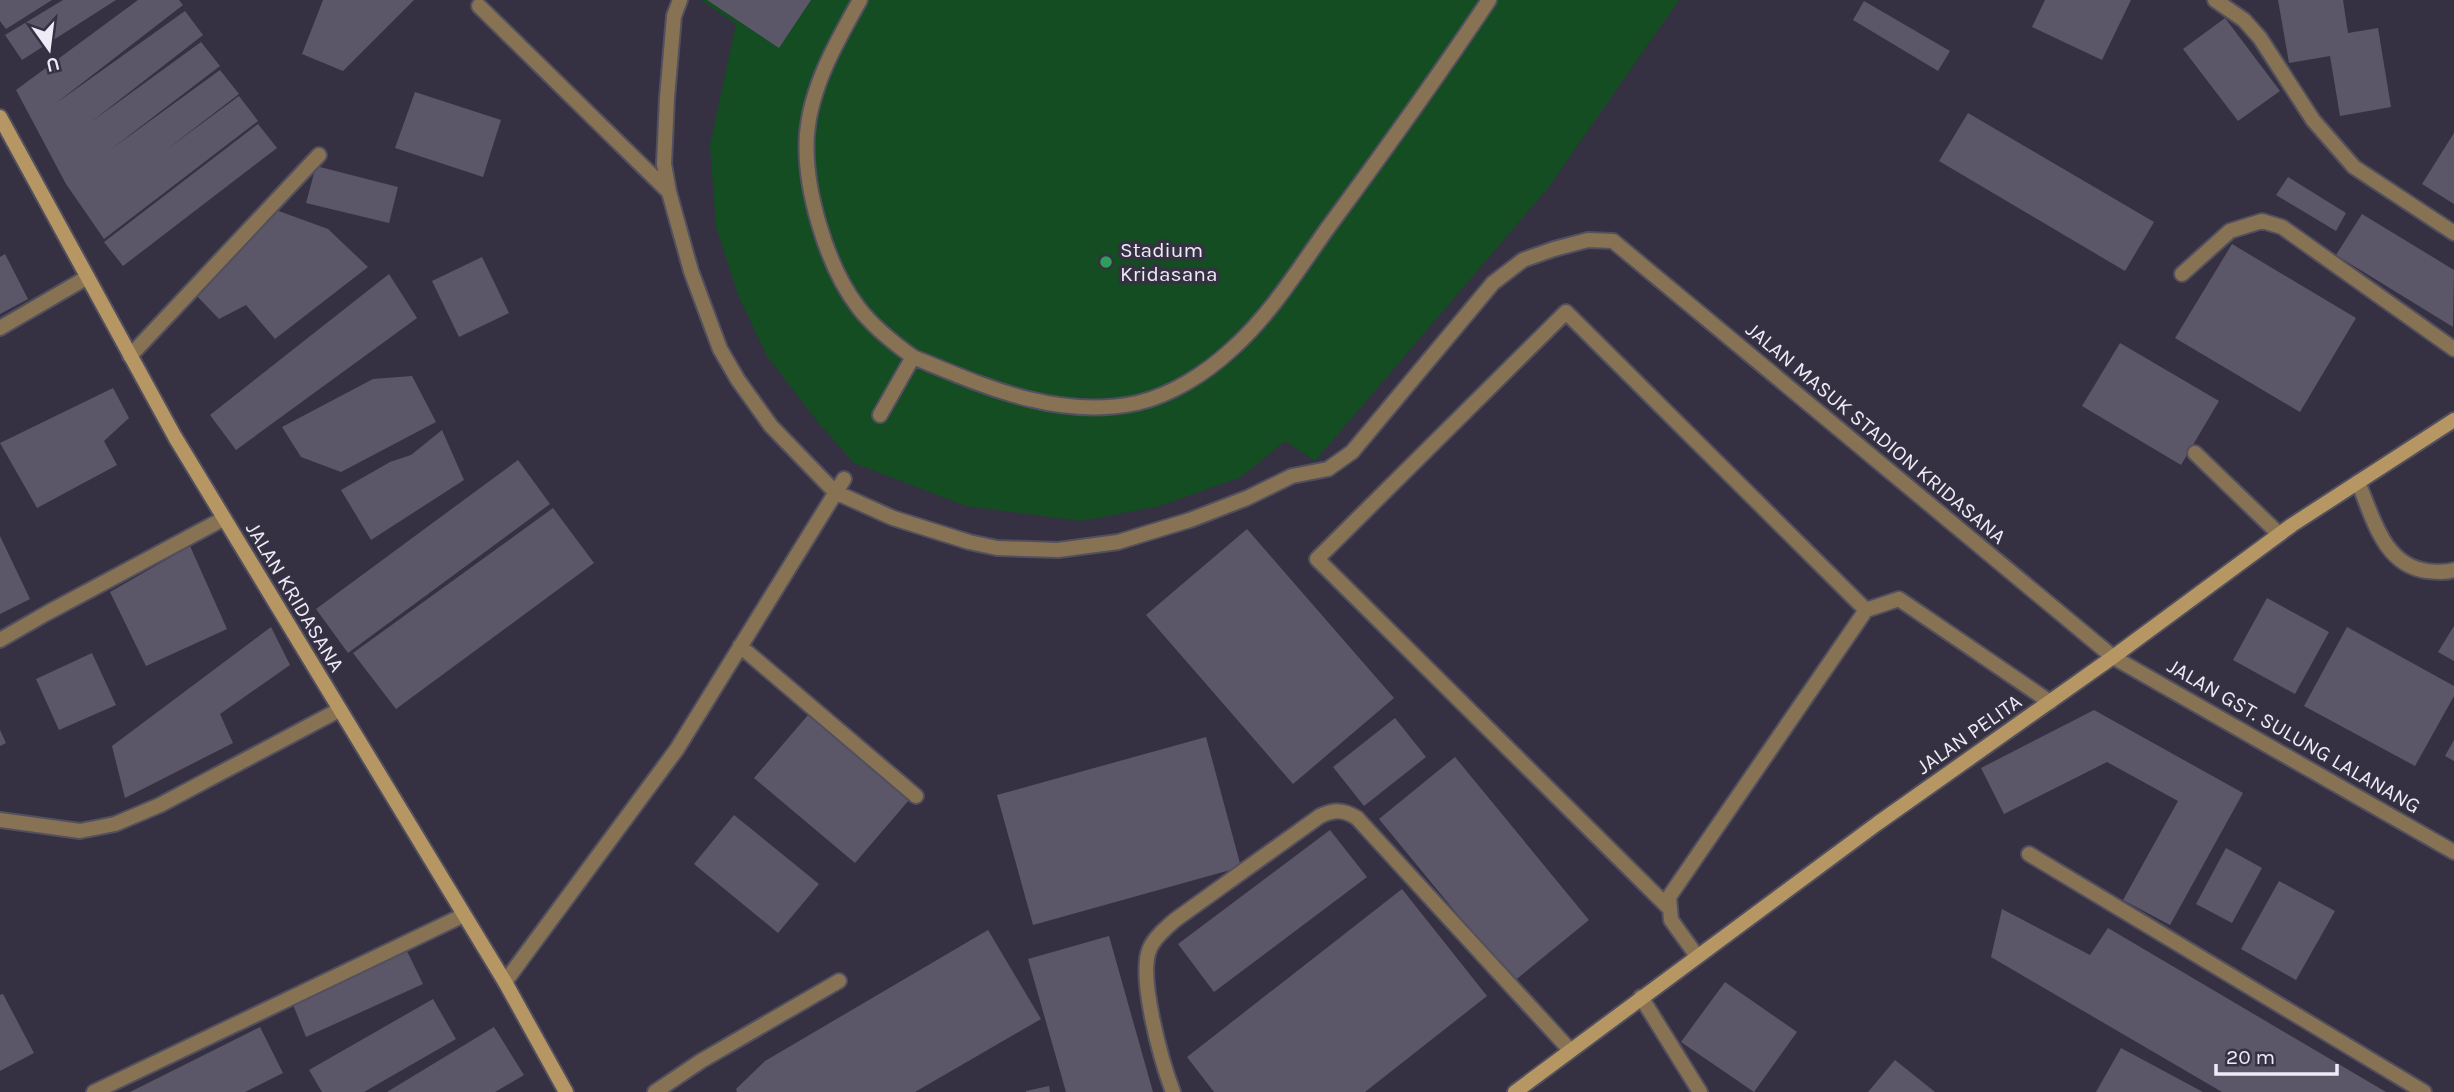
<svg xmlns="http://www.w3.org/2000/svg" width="2454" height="1092" font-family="Karla,sans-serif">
<rect width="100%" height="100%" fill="#353142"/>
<path fill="#134d21" d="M701,0H1679L1548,188L1315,461L1285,441L1241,477L1160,506L1081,521L966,506L854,463L817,421L767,356L739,297L716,227L710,145L736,24Z"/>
<path fill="#5b5769" d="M0,0H52L6,29L0,21Z
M63,0H116L22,60L5,35Z
M138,0H179L183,5L55,104L185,11L203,35L91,122L201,42L220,66L110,150L220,70L239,94L166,150L239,96L258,121L104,239L66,184L16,90Z
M323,0H414L343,71L302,54Z
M707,0H811L779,48Z
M2045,0H2131L2102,60L2032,27Z
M2278,0H2343L2348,33L2378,28L2391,107L2340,116L2330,56L2289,63Z
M1864,1L1950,51L1938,71L1853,20Z
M2225,18L2280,91L2238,121L2183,49Z
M415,92L501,120L483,177L395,148Z
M1968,113L2154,222L2125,271L1939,161Z
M258,124L277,148L123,266L104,242Z
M2454,133V204L2422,184Z
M316,166L398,187L389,223L306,203Z
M2288,177L2346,213L2336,231L2276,195Z
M276,210L328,229L368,267L275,339L246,305L219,319L197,296Z
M2362,214L2454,270L2453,327L2336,255Z
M2232,244L2356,318L2300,412L2175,338Z
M5,254L28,299L0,314V257Z
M482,257L509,313L459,337L432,281Z
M389,274L417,318L236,450L210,415Z
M2120,343L2219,401L2181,465L2082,406Z
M412,376L436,422L341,472L301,457L282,427L373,379Z
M113,388L129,418L104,441L117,465L37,508L0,443Z
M442,430L464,480L371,540L341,490L390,462L411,455Z
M518,460L550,504L348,653L316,609Z
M553,508L594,563L396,709L353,653Z
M1247,529L1394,698L1293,784L1146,615Z
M0,536L30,599L0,614Z
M190,546L227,629L146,666L110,592Z
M2267,598L2329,632L2295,694L2233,660Z
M2454,626V661L2438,652Z
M271,627L290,665L220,714L233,743L125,798L112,746Z
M2347,627L2454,686V696L2415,766L2304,706Z
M92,653L116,705L59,730L36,679Z
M2094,710L2243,793L2170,925L2123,900L2178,801L2107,762L2004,814L1981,768Z
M808,715L909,800L855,863L754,778Z
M1395,718L1426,757L1364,806L1333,767Z
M0,730L6,743L0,746Z
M1206,737L1241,867L1033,925L997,795Z
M2454,740V761L2445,756Z
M1455,757L1589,920L1513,982L1379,819Z
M734,815L819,884L778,933L694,864Z
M1330,830L1367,877L1214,992L1178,944Z
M2226,848L2262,868L2232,923L2196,904Z
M2279,881L2335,911L2296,980L2241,949Z
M1402,889L1487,996L1365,1092H1214L1187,1057Z
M2002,909L2090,955L2108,928L2386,1092H2222L1991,957Z
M988,930L1041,1019L915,1092H737L736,1089L765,1061Z
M1109,936L1153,1092H1066L1028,959Z
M406,949L423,984L306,1037L292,1002Z
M1725,982L1797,1032L1754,1092L1681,1042Z
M3,994L34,1053L0,1071V995Z
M433,999L456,1039L364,1092H322L309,1070Z
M260,1027L283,1073L245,1092H130Z
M494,1027L524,1075L495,1092H387Z
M2121,1048L2203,1092H2096Z
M1895,1060L1935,1092H1868Z
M1049,1086L1050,1092H1026V1091Z"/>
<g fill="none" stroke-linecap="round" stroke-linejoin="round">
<defs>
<path id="lane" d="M680,0L674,16L667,98L664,164L669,192L691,271L720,349L738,380L771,426L835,492L893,518L969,542L997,548L1058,550L1118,542L1190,520L1247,498L1292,476L1328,469L1352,452L1493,283L1523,260L1554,249L1588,240L1613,241L2113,657
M860,0C837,41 811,86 807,134C803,186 826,265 858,307C873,327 892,342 913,357L880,415
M479,6L669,192
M2182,274L2230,231L2262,221L2282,227L2454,349
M0,328L86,278
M130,356L319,155
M913,357C984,386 1057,420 1137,403C1172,395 1206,373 1232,349C1270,315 1298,270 1327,229C1383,153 1437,78 1489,0
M2195,453L2279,534
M2358,482C2373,517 2383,565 2427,571C2437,572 2445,573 2454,570
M740,646L916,796
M0,820L80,831L115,824L160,805L339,710
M2029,854L2424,1092
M1669,908L1317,559L1566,312L1866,610
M1697,956L1671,920L1669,897L1866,610L1899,599L2050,702
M505,982L677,749L844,479
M1641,997L1700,1092
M94,1092L464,915
M655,1092L701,1061L839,981
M1173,1092C1162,1063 1137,976 1150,948C1155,937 1166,928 1175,920L1320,816C1334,810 1343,809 1357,818L1570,1050"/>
<path id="street" d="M2215,0L2244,20L2260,38L2313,120L2354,167L2454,233
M0,640L47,613L223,519
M2113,657L2454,852"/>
<path id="secondary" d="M0,117L175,437L505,982L566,1092
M1515,1092L1878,823L2113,657L2292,525L2454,420"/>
</defs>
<use href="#lane" stroke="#524f5f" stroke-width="18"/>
<use href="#street" stroke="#524f5f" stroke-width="18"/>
<use href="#secondary" stroke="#524f5f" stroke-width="18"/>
<use href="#lane" stroke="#877353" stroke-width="14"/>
<use href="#street" stroke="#877353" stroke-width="14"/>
<use href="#secondary" stroke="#b69662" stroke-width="14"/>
</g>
<circle fill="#2e9e5b" stroke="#353142" stroke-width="2.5" cx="1106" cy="262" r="7"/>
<g text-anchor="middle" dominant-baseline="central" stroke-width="7" stroke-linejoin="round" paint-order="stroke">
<g font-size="21" fill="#edebf6" stroke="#353142" text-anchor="start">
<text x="1120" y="250">Stadium<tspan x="1120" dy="24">Kridasana</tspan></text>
</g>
<g font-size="21" fill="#edebf6" stroke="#353142">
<text transform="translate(1876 433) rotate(40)">JALAN MASUK STADION KRIDASANA</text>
<text transform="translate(295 597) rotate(59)">JALAN KRIDASANA</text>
<text transform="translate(1969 734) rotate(-35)">JALAN PELITA</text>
<text transform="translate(2294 736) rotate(30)">JALAN GST. SULUNG LALANANG</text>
</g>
</g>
<g transform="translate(49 49) rotate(166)" stroke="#353142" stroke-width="5" paint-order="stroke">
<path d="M0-5L12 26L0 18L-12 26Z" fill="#edebf6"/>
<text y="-10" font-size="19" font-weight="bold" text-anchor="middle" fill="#edebf6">U</text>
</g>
<path d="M2216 1064v10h121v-10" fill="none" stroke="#edebf6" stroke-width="3.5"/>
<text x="2226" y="1064" font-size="21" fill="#edebf6" stroke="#353142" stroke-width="5" paint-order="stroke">20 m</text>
</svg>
